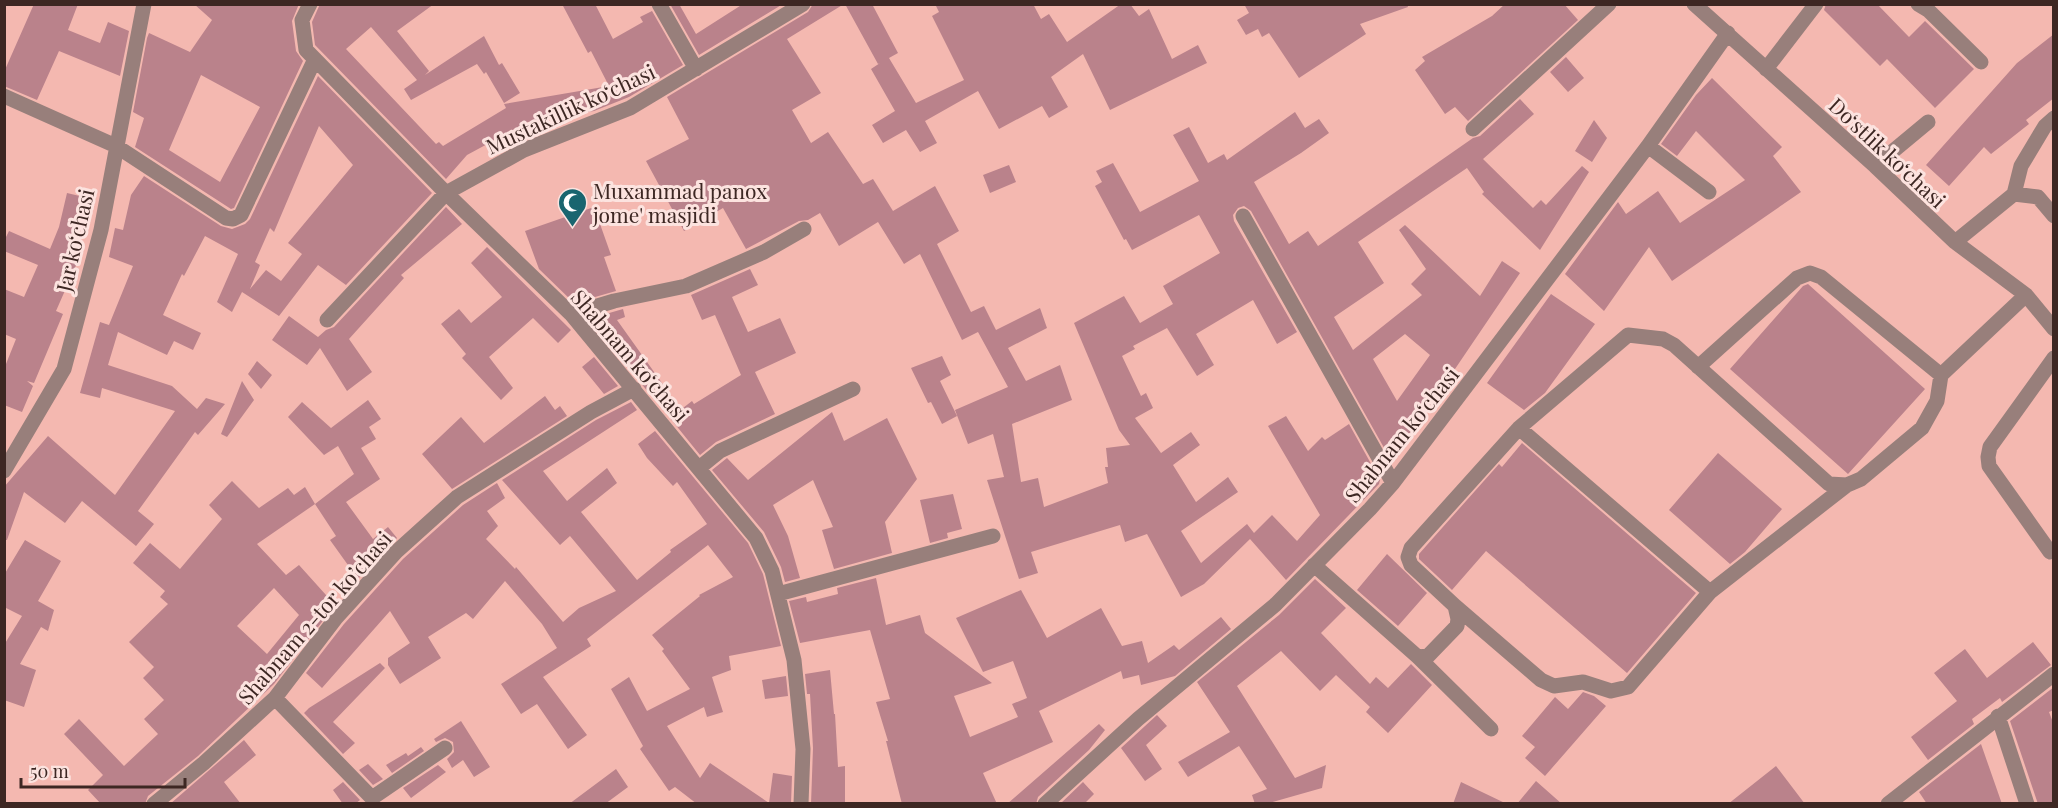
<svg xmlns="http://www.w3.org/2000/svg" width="2058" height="808" font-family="'Playfair Display',serif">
<rect width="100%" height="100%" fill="#f4b8b0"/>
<path fill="#ba828b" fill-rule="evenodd" d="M34,4H78L68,30L100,43L108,22L129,31L120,76L59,51L37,100L4,86V72Z
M194,4H299L292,21L296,51L303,61L234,208L231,209L135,147L144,118L133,112L147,38L149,33L190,52L212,20ZM201,75L260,107L220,182L169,150Z
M320,4H434L397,31L429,71L425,75L484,36L499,65L502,63L520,93L504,103L486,72L484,74L477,64L411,100L404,89L417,80L371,27L346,49L436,144L439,142L443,146L506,108L504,104L609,86L591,51L588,53L562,4H595L613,39L643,22L640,17L652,11L683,65L629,97L594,111L528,122L467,155L446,179L315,45L312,22Z
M670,4H679L696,34L743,4H783L699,55Z
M813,4H844L787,39L821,93L792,110L811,143L828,132L863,184L873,179L893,211L935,186L959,231L937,244L971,312L984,306L996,330L1040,308L1047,328L1008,348L1026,381L1060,365L1072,400L1012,424L1021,482L1038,478L1044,507L1108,483L1105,467H1108L1106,448L1130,445L1119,430L1074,323L1124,296L1140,323L1173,304L1163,286L1220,253L1199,215L1132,250L1126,239L1124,240L1095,186L1102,182L1096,171L1113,163L1140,212L1199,181L1173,135L1189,127L1208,163L1224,154L1227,160L1295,112L1305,128L1319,119L1329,133L1301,153L1254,182L1289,244L1308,231L1318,246L1473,138L1480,136L1520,99L1534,114L1483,159L1533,208L1541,200L1546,205L1582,166L1589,172L1540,250L1482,194L1484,192L1467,168L1358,242L1384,283L1334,317L1353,350L1422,295L1411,284L1426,269L1399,230L1405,225L1480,296L1502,261L1520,273L1392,462L1251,211L1244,206L1238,208L1233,215L1234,221L1297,332L1277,344L1253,300L1196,334L1214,365L1197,376L1167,328L1133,346L1135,349L1122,356L1141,396L1146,393L1153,408L1135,418L1161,453L1191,432L1200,445L1173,465L1196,502L1228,477L1238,492L1181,531L1201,563L1247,524L1254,533L1272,515L1297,541L1320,515L1268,426L1286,416L1308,451L1322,437L1325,440L1349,424L1380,480L1379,484L1286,580L1250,539L1204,584L1181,597L1147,534L1125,542L1120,525L1031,552L1038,573L1019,579L987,480L1004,477L993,434L968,444L955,410L1008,387L978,332L962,340L920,254L904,264L878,222L839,246L820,213L808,220L799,221L746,249L723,208L684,231L646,161L689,139L667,97L808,12ZM1405,334L1430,355L1397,401L1373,359Z
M845,4H872L898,53L889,58L916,103L964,80L932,16L939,12L935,4H1033L1041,19L1049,14L1067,42L1121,4H1130L1139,16L1149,9L1172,59L1198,45L1207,63L1110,110L1083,54L1051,77L1068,107L1049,118L1042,106L999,129L978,91L925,121L937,143L920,152L906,130L883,143L872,125L895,111L871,69L880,63L878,64Z
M1244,4H1407L1408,7L1360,24L1366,34L1299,78L1269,33L1262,37L1258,29L1246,35L1237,20L1249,13Z
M1505,4H1564L1578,20L1468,121L1455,107L1445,114L1415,70L1425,61L1422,57L1492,16Z
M1826,4H1877L1909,37L1925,21L1974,69L1935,108L1887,59L1880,66L1824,10Z
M2054,34V98L2026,120L2029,124L1991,154L1984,147L1949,186L1926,165L2017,63Z
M1566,57L1584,78L1568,92L1550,72Z
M318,76L432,193L346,285L318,265L279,316L242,292L232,312L217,302L238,254L205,236L184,276L182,274L163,315L201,333L193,350L174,341L167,355L118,332L108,365L172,386L197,409L206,398L225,404L198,435L195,432L138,511L154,524L136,546L82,501L65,523L24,492L7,540H4V487L48,436L115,495L175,411L102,388L100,398L80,393L100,322L109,325L133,266L109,257L115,228L123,230L131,195L144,176L221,226L232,229L245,224L250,219ZM319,126L353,165L288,243L302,254L281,281L266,270L250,289L260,265L255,262L270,228L274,232Z
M1712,78L1782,147L1773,156L1801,192L1672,281L1649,247L1604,311L1565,274L1618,202L1626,214L1658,191L1680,223L1745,180L1696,131L1677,156L1661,144L1696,95Z
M1594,120L1607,138L1592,162L1575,151Z
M1009,165L1016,182L990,193L983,175Z
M67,193L88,198L78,243L85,245L56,311L63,314L34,383L27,381L33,386L22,412L4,405V362L6,364L16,339L4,334V289L24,297L38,265L4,251V241L9,231L50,249L59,227Z
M446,207L462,224L401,275L404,278L349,339L372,372L347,391L320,348L307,365L272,340L289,316L318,337L326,330L334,327Z
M594,207L611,255L604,257L616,291L574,303L539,269L525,231Z
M487,247L571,330L558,343L533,318L489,357L513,388L501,400L462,358L466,354L441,324L459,309L471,323L502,297L471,263Z
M750,269L758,285L732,297L748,332L780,318L796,353L755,372L775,414L716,442L700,455L670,418L692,401L694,404L741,375L715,315L702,320L691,295Z
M1808,284L1925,389L1848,474L1730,369L1803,286Z
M1551,294L1595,324L1545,393L1524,410L1487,383Z
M623,309L625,317L617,320L667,390L654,399L610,346L611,345L592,318Z
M942,356L951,375L940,381L957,416L942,424L931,402L928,403L911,368Z
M594,357L618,386L604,394L582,367Z
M257,361L272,375L261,389L248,374Z
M242,381L254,400L227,437L221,434Z
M545,396L555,410L560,406L567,416L452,489L422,454L461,417L484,443Z
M368,400L381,419L369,427L376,439L361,448L380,479L346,502L373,539L388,527L397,538L358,579L330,540L336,536L315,504L354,474L338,446L324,455L288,417L302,402L331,428Z
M631,402L637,410L543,471L567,501L607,468L617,483L581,512L637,580L671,552L670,550L707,524L677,482L673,486L647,458L638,444L655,431L748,543L763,574L781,646L729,656L731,670L712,677L723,712L707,717L704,707L667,726L700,778L710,763L769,803L773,773L792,776L791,804H697L675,787L669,791L640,749L643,746L611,689L629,677L647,711L690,689L662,651L664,649L652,635L700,596L699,595L733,577L708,545L587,639L591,646L543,677L587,735L568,749L537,704L521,714L501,684L557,648L542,624L505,581L473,619L466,613L428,637L441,658L400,684L388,665V658L410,643L390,611L322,688L306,673L344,624L403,559L463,505L497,483L505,498L487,511L498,526L486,539L515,569L516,567L563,622L579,608L616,591L570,536L560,545L502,480L596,420Z
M832,412L844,441L887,418L917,479L885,522L892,553L834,569L822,530L833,527L813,480L773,505L788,536L800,578L785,582L781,567L764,532L712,470L727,458L748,480Z
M1522,443L1696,593L1627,673L1486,551L1452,590L1419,559V554L1434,537L1499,464L1502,467Z
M1718,453L1782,509L1745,552L1730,564L1669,510Z
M232,481L259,508L288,488L294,495L305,487L315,504L257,544L286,575L299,565L335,605L274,684L198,756L148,796L145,804H101L88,790L103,775L64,734L79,719L124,766L158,734L144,719L164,700L143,678L154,667L129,642L168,604L160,597L165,591L133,563L150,543L180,569L222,519L209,505ZM274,588L299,615L267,654L237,626Z
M953,494L962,529L947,533L948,538L930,543L920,500Z
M25,540L61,561L38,601L54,610L48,631L41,627L20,664L36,670L24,707L4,700V645L22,616L4,607V575Z
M1387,554L1427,593L1398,626L1357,590Z
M876,578L886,625L920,615L925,633L992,683L954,696L970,737L1018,717L1012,704L1027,698L1013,661L983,672L956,618L1021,590L1047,638L1101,608L1122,646L1142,641L1148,663L1174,645L1179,650L1221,617L1231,629L1175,676L1141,685L1139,675L1123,679L1121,671L1039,711L1053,742L983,773L997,804H902L886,741H888L876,702L890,699L870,630L800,643L789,601L806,597L807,602L838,594L837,588Z
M1315,579L1346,608L1321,633L1370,684L1376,677L1388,688L1411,664L1432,685L1388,733L1366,712L1370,707L1336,675L1320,691L1281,651L1237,686L1295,778L1326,765L1322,788L1266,804H1255L1252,795L1267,789L1239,746L1188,777L1178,762L1230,732L1197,682L1279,615Z
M2033,642L2051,665L2002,702L2000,698L1972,719L1974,724L1928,760L1911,737L1957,701L1934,673L1965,649L1987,678Z
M380,663L385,668L333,722L355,743L343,754L304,713L309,708Z
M830,670L834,714H835L838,767L845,766V804H811L813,748L810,694H807L805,674Z
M786,676L788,696L765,699L762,680Z
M2054,687V710L2049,712L2054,725V804H2038L2010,721Z
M1583,692L1594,696L1606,706L1545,776L1525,758L1535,747L1522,736L1555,697L1568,709Z
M1157,715L1167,726L1146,745L1162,769L1145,781L1121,748Z
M461,721L490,767L474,777L463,760L452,768L447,759L454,752L453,742L445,738L436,742L434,739Z
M1099,724L1105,730L1089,750L1038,797L1036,804H1007Z
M244,740L256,755L224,782L241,804H170Z
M1981,744L2002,804H1927L1919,792Z
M421,747L424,751L392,773L386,765L406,753L408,756Z
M368,764L383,779L373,785L359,770Z
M438,765L446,772L411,798L403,788Z
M1776,766L1805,804H1728Z
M616,769L628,787L605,804H569Z
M1536,781L1562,804H1517Z
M343,782L360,800L355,804H343L333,790Z
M1083,782L1094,794L1084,804H1060Z
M1461,782L1507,804H1453Z"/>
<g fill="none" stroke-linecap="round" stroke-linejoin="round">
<path stroke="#987f7b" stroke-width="15" d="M310,4L302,20L306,50L446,193L571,314L756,538L772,571L794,660L803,749L801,804
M659,4L696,69
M1694,4L1875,166L1955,242L2026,295L2054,329
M1918,4L1928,10L1981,62
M1766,69L1816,4
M4,96L116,146L226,218L233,219L241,215L315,59
M1473,129L1609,4
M1648,146L1709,192
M1875,166L1928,122
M2014,194L2038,197L2054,216
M1243,216L1393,483
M1955,242L2014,194L2021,166L2045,126L2054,118
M571,314L614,301L686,286L764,252L804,229
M327,320L446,193L524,150L630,108L803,4
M1698,367L1797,278L1810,273L1821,277L1941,375
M1519,428L1710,592L1847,485
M699,468L720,451L853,389
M4,471L64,369L101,230L144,4
M2050,552L1989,466L1988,457L1990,447L2054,358
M1314,565L1418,657L1428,656L1457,626L1458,619L1455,606L1411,565L1408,557L1411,548L1519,428L1628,335L1663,339L1674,345L1829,484L1847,485L1861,479L1922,428L1937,401L1941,375L2026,295
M778,594L993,536
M1455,606L1541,680L1554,686L1583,682L1611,691L1628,687L1710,592
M1418,657L1491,729
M275,698L372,798L445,748
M1998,716L2027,804
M154,804L204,763L275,698L336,618L396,552L457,497L591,412L634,389
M1045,804L1138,719L1275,605L1370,509L1393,483L1648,146L1728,33
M1888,804L2054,674"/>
</g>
<defs>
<symbol id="mosque-pin" viewBox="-11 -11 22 30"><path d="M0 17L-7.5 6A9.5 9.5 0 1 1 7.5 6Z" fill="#19656f" stroke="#fce3df"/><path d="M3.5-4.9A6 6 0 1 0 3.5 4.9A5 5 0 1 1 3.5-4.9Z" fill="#fff"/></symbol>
</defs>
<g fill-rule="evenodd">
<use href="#mosque-pin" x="556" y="186" width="33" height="45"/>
</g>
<g text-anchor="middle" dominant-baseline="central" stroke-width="6" stroke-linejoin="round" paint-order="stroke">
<g font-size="21" fill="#3d2723" stroke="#fce3df">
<text transform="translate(570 108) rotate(-25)">Mustakillik koʻchasi</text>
<text transform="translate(1888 152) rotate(43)">Doʻstlik koʻchasi</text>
<text transform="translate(74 240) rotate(-77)">Jar koʻchasi</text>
<text transform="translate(631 355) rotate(49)">Shabnam koʻchasi</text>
<text transform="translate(1401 434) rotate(-51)">Shabnam koʻchasi</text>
<text transform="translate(314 617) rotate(-49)">Shabnam 2-tor koʼchasi</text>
</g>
<g font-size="21" fill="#3d2723" stroke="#fce3df" text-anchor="start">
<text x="593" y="190">Muxammad panox<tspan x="593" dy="24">jome' masjidi</tspan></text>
</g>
</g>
<rect width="2058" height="808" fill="none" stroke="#3d2723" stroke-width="12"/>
<path d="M21 778v9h164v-9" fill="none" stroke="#3d2723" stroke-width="3"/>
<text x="30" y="778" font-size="18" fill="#3d2723" stroke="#fce3df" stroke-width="4.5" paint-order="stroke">50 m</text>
</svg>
